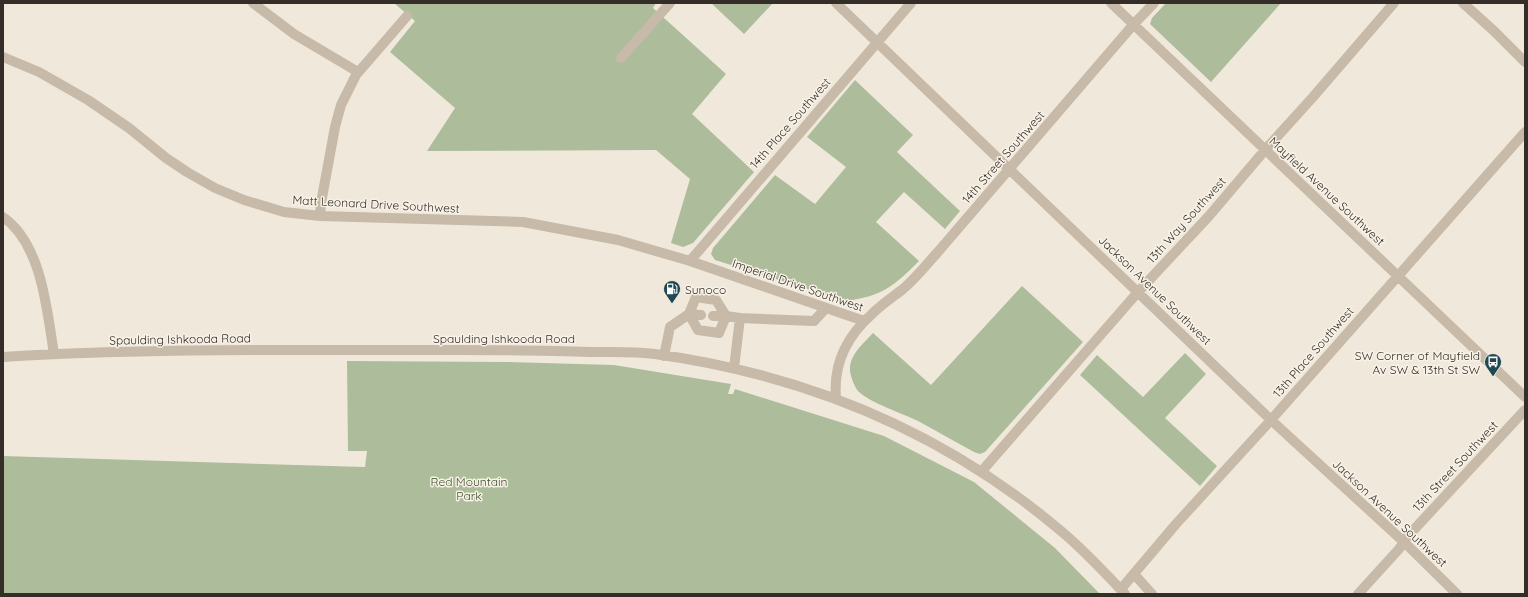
<svg xmlns="http://www.w3.org/2000/svg" width="1528" height="597" font-family="Quicksand,sans-serif">
<rect width="100%" height="100%" fill="#f0e9db"/>
<path fill="#adbd9c" d="M394,3H656L653,8L726,74L692,114L754,172L693,243L683,247L671,243L690,179L656,150L427,151L455,108L390,52L415,21Z
M711,3H773L744,34Z
M1166,3H1281L1211,82L1150,24L1152,18Z
M855,80L913,135L897,152L960,211L945,229L904,192L876,222L919,261C894,286 883,296 846,301L715,260L711,254L713,248L775,175L815,204L846,167L807,137Z
M1022,286L1083,342L985,452L980,454L974,452C955,442 937,431 918,421C902,413 870,403 858,391C854,386 851,377 850,371C849,355 863,344 873,333L931,385Z
M1185,353L1206,374L1165,418L1217,466L1200,486L1080,375L1097,355L1143,397Z
M347,361L506,362L614,365L731,384L728,394H733L735,389L884,436L974,482L1055,548L1100,594H3V456L365,467L367,451H348Z"/>
<g fill="none" stroke-linecap="round" stroke-linejoin="round">
<path stroke="#c7baa8" stroke-width="10" d="M253,3L294,34L358,72
M836,3L1271,420L1404,542L1457,594
M1111,3L1525,397
M1463,3L1494,31L1525,62
M3,57L39,72L88,100L129,128L166,158L187,172L215,188L244,200L284,212L320,216L523,222L618,240L690,261L864,321
M621,58L670,3
M320,216L321,203L335,127L341,105L356,75L407,16
M3,217C42,244 47,311 54,354
M690,261L911,3
M701,315L689,314L696,297L716,300L726,316
M713,316H726
M740,318L814,321L826,308
M664,356L670,327L689,314L698,330L719,333L726,316L740,318L734,368
M3,357C130,349 258,350 386,350C454,350 522,349 590,352C611,352 634,351 655,354C807,375 944,432 1061,531C1084,550 1105,573 1125,594
M836,398C833,364 846,337 872,314C881,305 893,297 903,289C916,278 926,265 937,253L1133,25L1154,3
M981,472L1138,292L1209,216L1265,150L1313,97L1394,3
M1134,574L1152,594
M1121,589L1176,524L1271,420L1525,132
M1358,594L1399,549L1408,536L1525,410"/>
</g>
<defs>
<symbol id="fuel-pin" viewBox="-11 -11 22 30"><path d="M0 17L-7.5 6A9.5 9.5 0 1 1 7.5 6Z" fill="#204852" stroke="#f8f2e7"/><path d="M-5.5-6h7V0h2V4h1.3V-2.5L3-4.5l.8-.8L6-3V5H2.5V1h-1V6h-7ZM-4.2-4.7v3.2H.2V-4.7Z" fill="#fff"/></symbol>
<symbol id="bus-pin" viewBox="-11 -11 22 30"><path d="M0 17L-7.5 6A9.5 9.5 0 1 1 7.5 6Z" fill="#204852" stroke="#f8f2e7"/><path d="M-5-6H5V4H4V6H2V4H-2V6H-4V4H-5ZM-3.5-4V0h7V-4ZM-3.5 1.2v1.5H-2V1.2ZM2 1.2v1.5H3.5V1.2Z" fill="#fff"/></symbol>
</defs>
<g fill-rule="evenodd">
<use href="#fuel-pin" x="662" y="279" width="20" height="27"/>
<use href="#bus-pin" x="1483" y="352" width="20" height="27"/>
</g>
<g text-anchor="middle" dominant-baseline="central" stroke-width="3" stroke-linejoin="round" paint-order="stroke">
<g font-size="12" fill="#342d28" stroke="#f8f2e7">
<text transform="translate(790 123) rotate(-49)">14th Place Southwest</text>
<text transform="translate(1003 157) rotate(-49)">14th Street Southwest</text>
<text transform="translate(1327 191) rotate(43)">Mayfield Avenue Southwest</text>
<text transform="translate(376 204) rotate(3)">Matt Leonard Drive Southwest</text>
<text transform="translate(1186 220) rotate(-48)">13th Way Southwest</text>
<text transform="translate(798 285) rotate(19)">Imperial Drive Southwest</text>
<text transform="translate(1155 290) rotate(44)">Jackson Avenue Southwest</text>
<text x="504" y="338">Spaulding Ishkooda Road</text>
<text transform="translate(180 339) rotate(-1)">Spaulding Ishkooda Road</text>
<text transform="translate(1313 352) rotate(-49)">13th Place Southwest</text>
<text transform="translate(1455 466) rotate(-47)">13th Street Southwest</text>
<text transform="translate(1390 513) rotate(43)">Jackson Avenue Southwest</text>
</g>
<g font-size="12" fill="#342d28" stroke="#f8f2e7" text-anchor="start">
<text x="685" y="289">Sunoco</text>
<text x="1480" y="355" text-anchor="end">SW Corner of Mayfield<tspan x="1480" dy="14">Av SW &amp; 13th St SW</tspan></text>
</g>
<g font-size="12" fill="#3e502d" stroke="#f8f2e7">
<text x="469" y="481">Red Mountain<tspan x="469" dy="14">Park</tspan></text>
</g>
</g>
<rect width="1528" height="597" fill="none" stroke="#342d28" stroke-width="8"/>
</svg>
